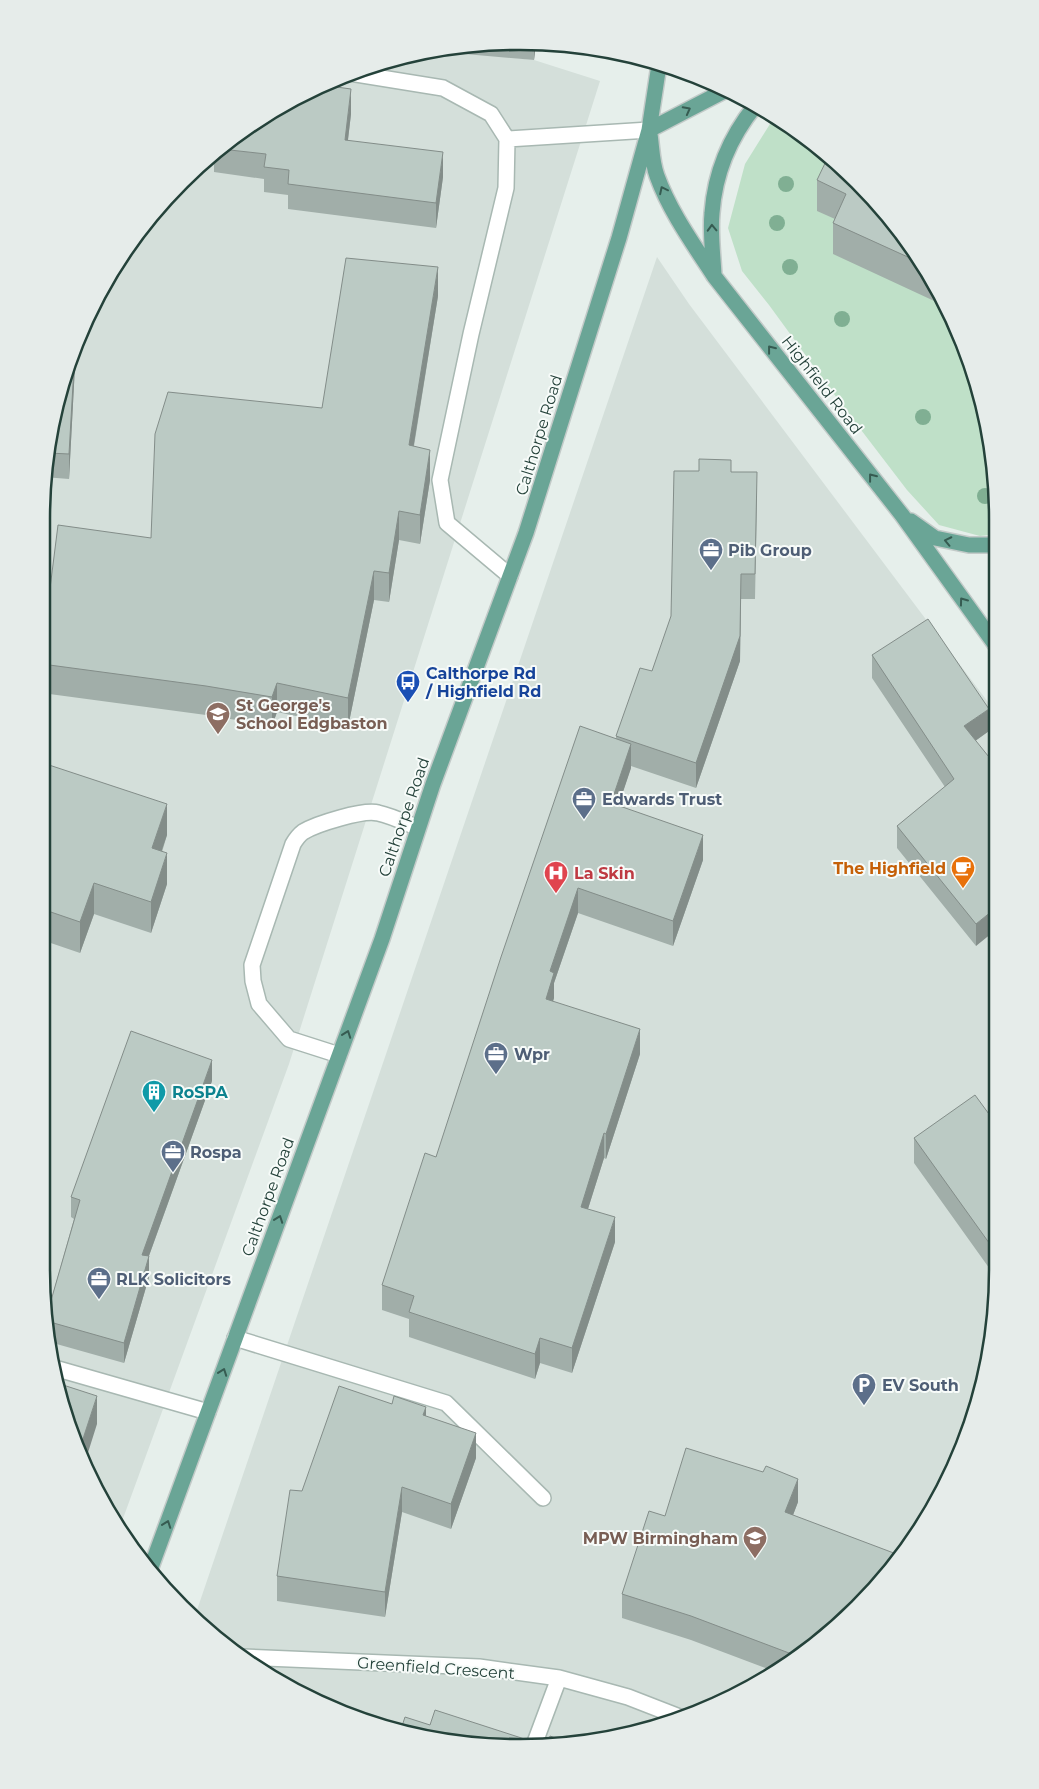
<svg xmlns="http://www.w3.org/2000/svg" width="1039" height="1789" font-family="Montserrat,sans-serif">
<rect width="100%" height="100%" fill="#e6efeb"/>
<path fill="#d4dfda" d="M436,50L534,60L600,81L289,1064L121,1524L67,1423L41,1269L42,488L67,366L122,254L181,182L254,122L336,78L426,51Z
M657,257L689,304L997,714V1301L972,1423L917,1535L811,1649L673,1722L520,1748L395,1731L254,1667L196,1613Z"/>
<path fill="#bfe0c8" d="M775,116L785,122L858,182L934,280L972,366L997,488V534L980,536L939,525L907,490L842,405L769,305L742,271L728,228L745,164Z"/>
<g fill="none" stroke-linecap="round" stroke-linejoin="round">
<defs>
<path id="minor" d="M350,73L443,88L491,114L507,139L506,188L471,334L440,480L447,523L510,576
M507,139L649,130
M339,1055L289,1039L259,1004L253,981L252,965L293,844C296,839 299,835 303,832C316,824 364,809 378,813C392,816 406,823 418,828
M235,1338L446,1403L543,1498
M58,1369L208,1412
M243,1657L479,1667L559,1678L628,1697L682,1718
M534,1745L559,1678"/>
<path id="major" d="M649,130L726,90
M650,134C652,148 652,163 657,176C670,212 694,245 714,276L902,515L997,647
M714,275C713,254 710,233 712,213C715,172 730,137 755,106
M911,521L935,538L969,545H997
M992,640L997,620
M150,1570L382,939L433,784L526,533L619,238L649,130L659,65"/>
</defs>
<use href="#minor" stroke="#a8b8b2" stroke-width="18"/>
<use href="#major" stroke="#c2cac8" stroke-width="18"/>
<use href="#minor" stroke="#fff" stroke-width="15"/>
<use href="#major" stroke="#6aa596" stroke-width="15"/>
</g>
<g fill="#80af93">
<circle cx="786" cy="184" r="8"/>
<circle cx="777" cy="223" r="8"/>
<circle cx="790" cy="267" r="8"/>
<circle cx="842" cy="319" r="8"/>
<circle cx="923" cy="417" r="8"/>
<circle cx="985" cy="496" r="8"/>
</g>
<path fill="#a1aea9" d="M519,41L536,43L534,60L454,53V48Z
M351,114L348,140L443,177L436,228L288,209V195L264,192V179L214,172V155L254,122Z
M817,180L858,182L934,280L945,306L833,254V223L835,219L817,211Z
M438,296L414,446L430,480L420,544L399,540L389,602L374,600L348,727L277,712L272,726L206,715L42,693V652L151,538L322,408Z
M76,347L69,479L44,477L67,366Z
M731,472L757,497L755,599H741L740,661L696,788L631,766V768L618,806L703,860L673,946L578,913L554,983V998L553,1001L640,1054L606,1159L604,1158L588,1209L615,1242L572,1373L540,1363L535,1379L409,1337V1319L382,1310V1285L436,1157L616,738V736L652,671Z
M872,655L989,731L975,741L997,767L976,946L897,848V826L945,787L872,678Z
M42,756L46,764L167,835L162,852L167,884L151,933L94,914L80,953L42,940Z
M212,1081L149,1256V1277L124,1363L53,1343L48,1311L74,1219L71,1217V1197Z
M997,1125V1279L914,1163V1138Z
M426,1416L476,1458L451,1529L402,1512L385,1617L277,1601V1576L302,1491Z
M798,1502L793,1515L811,1649L771,1670L691,1640L622,1618V1594L665,1516Z"/>
<path fill="#838d89" d="M534,43H536L534,60Z
M351,89V114L345,164V140Z
M443,152V177L436,228V203Z
M438,267V296L409,474V445Z
M76,347L69,479V454L75,349Z
M430,450V480L420,544V515Z
M399,511V540L389,602V573Z
M374,571V600L348,727V698Z
M741,574L740,661L696,788V763Z
M277,683V712L272,726V697Z
M989,709V731L964,749V726Z
M631,744V768L611,828V803Z
M167,804V835L152,879V848Z
M703,835V860L673,946V921Z
M167,853V884L151,933V902Z
M94,883V914L80,953V922Z
M578,888V913L554,983V998L546,1024V999L550,971Z
M997,907V929L976,946V924Z
M640,1029V1054L606,1159V1134Z
M212,1060V1081L142,1275V1255Z
M604,1133V1158L581,1231V1207Z
M615,1217V1242L572,1373V1348Z
M149,1256V1277L124,1363V1343Z
M540,1338V1363L535,1379V1354Z
M97,1396V1424L86,1459L80,1448Z
M426,1407V1432L423,1415Z
M476,1433V1458L451,1529V1504Z
M798,1479V1502L785,1536V1512Z
M402,1487V1512L385,1617V1592Z"/>
<path fill="#bbcac4" stroke="#838d89" d="M322,85L351,89L345,140L443,152L436,203L288,184L289,170L264,167L266,154L221,149L254,122Z
M828,157L858,182L921,263L833,223L846,194L817,180Z
M346,258L438,267L409,445L430,450L420,515L399,511L389,573L374,571L348,698L277,683L272,697L206,686L42,664V652L58,525L151,538L155,434L168,392L322,408Z
M75,349L69,454L49,453L67,366Z
M699,459L731,460V472H757L755,574H741L740,636L696,763L616,736L640,668L652,671L671,616L674,471H699Z
M928,619L989,709L964,726L997,767V907L976,924L897,826L954,779L872,655Z
M580,726L631,744L611,803L703,835L673,921L578,888L550,971L554,973L546,999L640,1029L606,1134L604,1133L581,1207L615,1217L572,1348L540,1338L535,1354L409,1312L414,1296L382,1285L425,1153L436,1157L501,957Z
M42,756L46,757L43,763L167,804L152,848L167,853L151,902L94,883L80,922L42,909Z
M131,1031L212,1060L142,1255L149,1256L124,1343L50,1322L48,1311L80,1200L71,1197Z
M975,1095L997,1125V1254L914,1138Z
M60,1384L97,1396L80,1448L67,1423Z
M339,1386L392,1404L394,1396L426,1407L423,1415L476,1433L451,1504L402,1487L385,1592L277,1576L290,1490L302,1491Z
M686,1448L763,1472L766,1466L798,1479L785,1512L899,1555L811,1649L797,1656L691,1616L622,1594L649,1511L665,1516Z
M435,1710L540,1744L520,1748L395,1731L366,1718L401,1729L405,1717L430,1725Z
M550,1736L563,1741L548,1743Z"/>
<defs><path id="oneway-chevron" d="M-2-3.5L2.5 0L-2 3.5" fill="none" stroke-width="1.6" stroke-linecap="round" stroke-linejoin="round" transform="scale(1.25)"/></defs>
<g stroke="#365b51">
<use href="#oneway-chevron" transform="translate(687 110) rotate(-28)"/>
<use href="#oneway-chevron" transform="translate(663 190) rotate(-116)"/>
<use href="#oneway-chevron" transform="translate(712 228) rotate(-92)"/>
<use href="#oneway-chevron" transform="translate(771 349) rotate(-128)"/>
<use href="#oneway-chevron" transform="translate(872 477) rotate(-128)"/>
<use href="#oneway-chevron" transform="translate(948 541) rotate(-168)"/>
<use href="#oneway-chevron" transform="translate(963 601) rotate(-126)"/>
<use href="#oneway-chevron" transform="translate(347 1034) rotate(-70)"/>
<use href="#oneway-chevron" transform="translate(279 1219) rotate(-70)"/>
<use href="#oneway-chevron" transform="translate(223 1372) rotate(-70)"/>
<use href="#oneway-chevron" transform="translate(167 1524) rotate(-70)"/>
</g>
<defs>
<symbol id="office-pin" viewBox="-11 -11 22 30"><path d="M0 17L-7.5 6A9.5 9.5 0 1 1 7.5 6Z" fill="#5c6f8a" stroke="#f7fbf9"/><path d="M-6-3h4V-5.5h4V-3h4V5H-6ZM-1-4.5V-3h2v-1.5ZM-6 0V1H6V0Z" fill="#fff"/></symbol>
<symbol id="bus-pin" viewBox="-11 -11 22 30"><path d="M0 17L-7.5 6A9.5 9.5 0 1 1 7.5 6Z" fill="#1a4fb4" stroke="#f7fbf9"/><path d="M-5-6H5V4H4V6H2V4H-2V6H-4V4H-5ZM-3.5-4V0h7V-4ZM-3.5 1.2v1.5H-2V1.2ZM2 1.2v1.5H3.5V1.2Z" fill="#fff"/></symbol>
<symbol id="school-pin" viewBox="-11 -11 22 30"><path d="M0 17L-7.5 6A9.5 9.5 0 1 1 7.5 6Z" fill="#8d6e63" stroke="#f7fbf9"/><path d="M0-5L7-2L0 1L-7-2ZM-4 1L0 2.5L4 1V4Q0 6-4 4Z" fill="#fff"/></symbol>
<symbol id="cafe-pin" viewBox="-11 -11 22 30"><path d="M0 17L-7.5 6A9.5 9.5 0 1 1 7.5 6Z" fill="#e8710a" stroke="#f7fbf9"/><path d="M-5.5-4.5H6V0H3Q3 3.5 0 3.5H-2.5Q-5.5 3.5-5.5 0ZM3-3.2v2h1.7v-2ZM-6 4.5H4V6H-6Z" fill="#fff"/></symbol>
<symbol id="hospital-pin" viewBox="-11 -11 22 30"><path d="M0 17L-7.5 6A9.5 9.5 0 1 1 7.5 6Z" fill="#e0444e" stroke="#f7fbf9"/><path d="M-5-5h3v3.5h4V-5h3V5h-3V1.5h-4V5h-3Z" fill="#fff"/></symbol>
<symbol id="building-pin" viewBox="-11 -11 22 30"><path d="M0 17L-7.5 6A9.5 9.5 0 1 1 7.5 6Z" fill="#0f9aa8" stroke="#f7fbf9"/><path d="M-4-6H4V6H1V3H-1V6H-4ZM-2.5-4.3h1.7v1.8h-1.7ZM.8-4.3h1.7v1.8H.8ZM-2.5-1h1.7V.8h-1.7ZM.8-1h1.7V.8H.8Z" fill="#fff"/></symbol>
<symbol id="parking-pin" viewBox="-11 -11 22 30"><path d="M0 17L-7.5 6A9.5 9.5 0 1 1 7.5 6Z" fill="#5c6f8a" stroke="#f7fbf9"/><path d="M-3.5-5.5H1a3.5 3.5 0 0 1 0 7H-1V5.5H-3.5ZM-1-3.4V-.6H.8a1.4 1.4 0 0 0 0-2.8Z" fill="#fff"/></symbol>
</defs>
<g fill-rule="evenodd">
<use href="#office-pin" x="697" y="536" width="28" height="38"/>
<use href="#bus-pin" x="394" y="668" width="28" height="38"/>
<use href="#school-pin" x="204" y="700" width="28" height="38"/>
<use href="#office-pin" x="570" y="785" width="28" height="38"/>
<use href="#cafe-pin" x="949" y="854" width="28" height="38"/>
<use href="#hospital-pin" x="542" y="859" width="28" height="38"/>
<use href="#office-pin" x="482" y="1040" width="28" height="38"/>
<use href="#building-pin" x="140" y="1078" width="28" height="38"/>
<use href="#office-pin" x="159" y="1138" width="28" height="38"/>
<use href="#office-pin" x="85" y="1265" width="28" height="38"/>
<use href="#parking-pin" x="850" y="1371" width="28" height="38"/>
<use href="#school-pin" x="741" y="1524" width="28" height="38"/>
</g>
<g text-anchor="middle" dominant-baseline="central" stroke-width="4" stroke-linejoin="round" paint-order="stroke">
<g font-size="16" fill="#24423a" stroke="#f7fbf9">
<text transform="translate(822 385) rotate(52)">Highfield Road</text>
<text transform="translate(539 435) rotate(-73)">Calthorpe Road</text>
<text transform="translate(404 817) rotate(-71)">Calthorpe Road</text>
<text transform="translate(268 1197) rotate(-70)">Calthorpe Road</text>
<text transform="translate(436 1668) rotate(4)">Greenfield Crescent</text>
</g>
<g font-size="16" font-weight="bold" fill="#4e5e75" stroke="#f7fbf9" text-anchor="start">
<text x="728" y="550">Pib Group</text>
<text x="602" y="799">Edwards Trust</text>
<text x="514" y="1054">Wpr</text>
<text x="190" y="1152">Rospa</text>
<text x="116" y="1279">RLK Solicitors</text>
<text x="882" y="1385">EV South</text>
</g>
<g font-size="16" font-weight="bold" fill="#164399" stroke="#f7fbf9" text-anchor="start">
<text x="426" y="673">Calthorpe Rd<tspan x="426" dy="18">/ Highfield Rd</tspan></text>
</g>
<g font-size="16" font-weight="bold" fill="#785e54" stroke="#f7fbf9" text-anchor="start">
<text x="236" y="705">St George's<tspan x="236" dy="18">School Edgbaston</tspan></text>
<text x="738" y="1538" text-anchor="end">MPW Birmingham</text>
</g>
<g font-size="16" font-weight="bold" fill="#c56008" stroke="#f7fbf9" text-anchor="end">
<text x="946" y="868">The Highfield</text>
</g>
<g font-size="16" font-weight="bold" fill="#be3a42" stroke="#f7fbf9" text-anchor="start">
<text x="574" y="873">La Skin</text>
</g>
<g font-size="16" font-weight="bold" fill="#0d838f" stroke="#f7fbf9" text-anchor="start">
<text x="172" y="1092">RoSPA</text>
</g>
</g>
<path d="M0 0H1039V1789H0ZM519 50H520A469 469 0 0 1 989 519V1270A469 469 0 0 1 520 1739H519A469 469 0 0 1 50 1270V519A469 469 0 0 1 519 50Z" fill="#e6ecea" fill-rule="evenodd"/>
<path fill="none" stroke="#24423a" stroke-width="2.5" d="M519 50H520A469 469 0 0 1 989 519V1270A469 469 0 0 1 520 1739H519A469 469 0 0 1 50 1270V519A469 469 0 0 1 519 50Z"/>
</svg>
